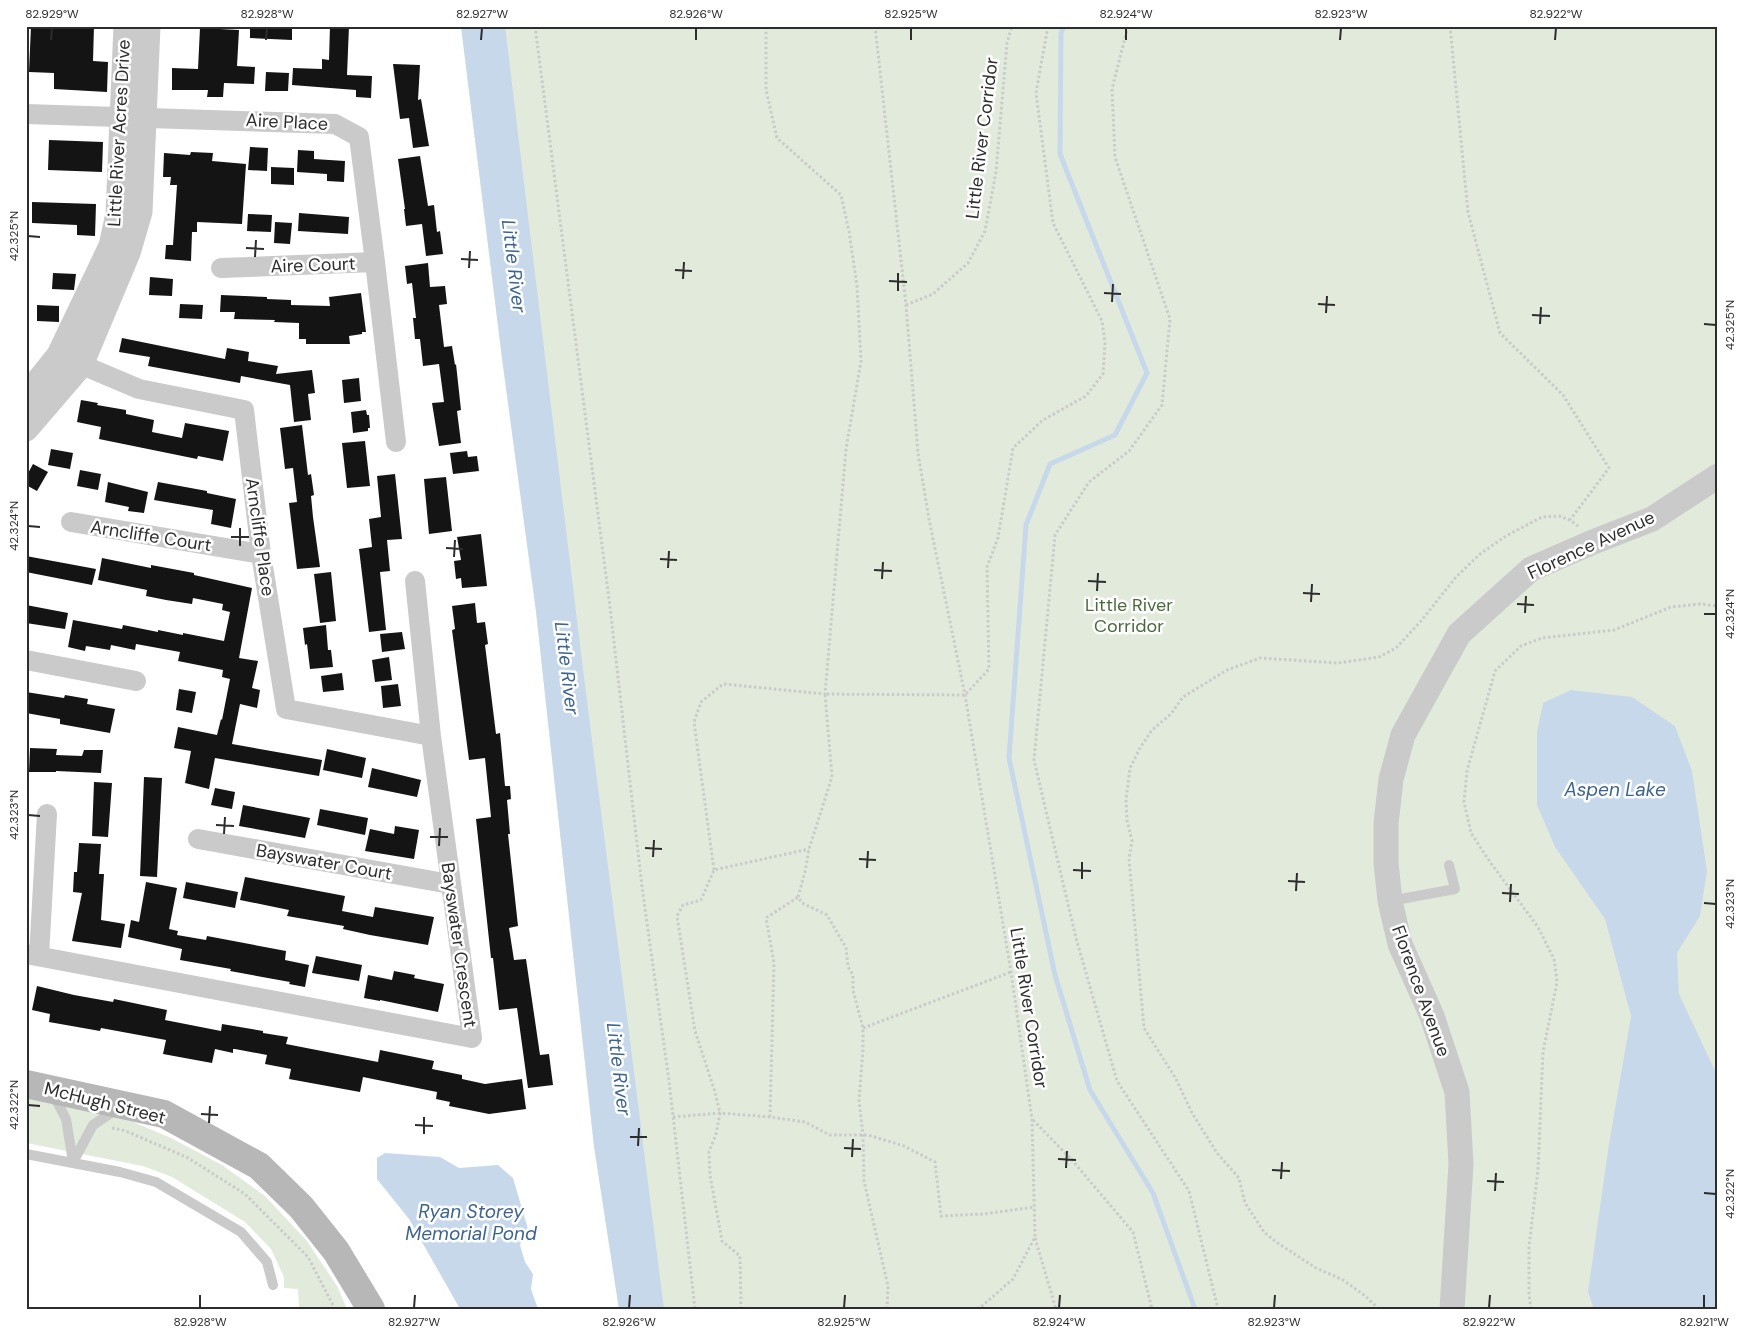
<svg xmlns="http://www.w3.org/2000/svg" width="1744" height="1335" font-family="'DM Sans',sans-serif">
<rect width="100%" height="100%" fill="#fff"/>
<path fill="#e2ebdb" d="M461,26H1718V1309H619L594,1146L536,611L502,358Z
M26,1098L131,1121L171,1138L222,1165L265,1196L307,1241L337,1286L347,1309H299L298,1289L284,1288V1277L271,1249L245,1222L172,1177L143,1166L26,1143Z"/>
<path fill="#c7d8eb" d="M461,26H505L581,653L664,1309H619L594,1146L536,611L502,358Z
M1571,690L1632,697L1675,726L1692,771L1707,871L1700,916L1677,953L1679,994L1718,1077V1309H1594L1588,1292L1609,1144L1631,1016L1605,919L1555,847L1537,805V732L1543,703Z
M385,1153L440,1157L459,1168L498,1165L513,1178L528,1229L520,1245L525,1262L533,1274L531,1289L538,1309H460L409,1219L377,1179V1158Z"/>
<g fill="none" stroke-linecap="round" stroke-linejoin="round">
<path stroke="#c7d8eb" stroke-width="5" d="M1064,26L1061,33L1060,154L1147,373L1115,435L1050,464L1026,525L1009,758L1055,975L1090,1090L1153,1193L1195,1309"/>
</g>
<path fill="#141414" d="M31,26H94L93,61L108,62L107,92L54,89V73L29,72Z
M250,26H292V40L250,38Z
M330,26H349L347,75L372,76L371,98L356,97V90L292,85L293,68L322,69V59L329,60Z
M200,28L239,30L237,66L255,67L254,84L224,83L223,97H207L208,90H172V68L198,69Z
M393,64L420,65L418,100L421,99L429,146L413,148L409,118L400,119Z
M266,72L289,73L288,91H265Z
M49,140L103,142L102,172L48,170Z
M250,147L268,148L267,171L248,170Z
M298,150L314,151V159L345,161L344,182L327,181V174L297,172Z
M191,152L213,153L212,161L246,164L242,224L197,222V232H192L191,261L165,259L166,245H173L177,185H170L171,177H163L164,153L190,155Z
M420,156L428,206L434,205L437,232L440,231L443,254L426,256L422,224L406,226L404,209H405L398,159Z
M271,167L294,168V185L271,184Z
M32,202L96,204L95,236L77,235V225L32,223Z
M299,213L349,217L348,234L298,231Z
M248,214L272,215L271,232L247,231Z
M275,222L292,223L290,244L274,243Z
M428,263L430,287L445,286L447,304L439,305L444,347L452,346L455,365L456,364L461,410L457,411L461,443L439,446L432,403L444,402L439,364L423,366L420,339H415L413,318H416L412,283L407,284L405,266Z
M53,273L76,274L74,290L52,289Z
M150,277L173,279L172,296L149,295Z
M361,293L366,332H362V334L349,336L350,344H306V339H299V323L274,322L275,320L234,319L235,312H220L221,295L267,297V299L291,300V305L330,306L329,297Z
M180,304L203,305L202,319L179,318Z
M37,305L59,306V322L37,321Z
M122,338L225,359L227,348L249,352L248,361L278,366L276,374L312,370L315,393L308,394L311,420L294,422L290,385L241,376L240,383L148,366L150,357L119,352Z
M359,378L361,401L344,403L342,380Z
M81,400L98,403L97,405L126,410V414L154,420L152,432L182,438L185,423L229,431L223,461L198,456L197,459L99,439L101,427L77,422Z
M366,410L367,415H369L370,428H368V431L353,433L351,412Z
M302,425L308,475L311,474L314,495L311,496L313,517L320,567L297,569L289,503L297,502L293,468L285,469L280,428Z
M365,441L370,486L347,488L342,443Z
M51,449L73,453L70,469L48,465Z
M467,451L468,457L477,456L479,471L453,474L450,453Z
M33,464L48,472L37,491L26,485V477Z
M80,470L101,474L98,490L77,486Z
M395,474L402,539L387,540L390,571L380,572L386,630L369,632L359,549L372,547L369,519L381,517L377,476Z
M446,477L452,531L429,534L424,479Z
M108,482L148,492L144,513L128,511L129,507L105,502Z
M158,482L207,491V493L236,499L231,528L211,524L213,510L154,500Z
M481,534L487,586L462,588L461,578L456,579L454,561L461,560L457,537Z
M26,556L96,569L92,585L26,572Z
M102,558L151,568V565L194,573V575L252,588L239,658L258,661L252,688L260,690L257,708L240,704L232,744L322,760L319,776L215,758L209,789L185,783L191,751L174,748L178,727L217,735L221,719L222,720L230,679L222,677L223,670L178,661L180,652L136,644L135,650L111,645L110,650L86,646L85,651L68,647L73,620L122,629L123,625L158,632V630L183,635V633L224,641L230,612L222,610L223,604L193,598L192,604L166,600L146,596L147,590L98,580Z
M331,572L336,621L320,623L314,574Z
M475,603L477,623L485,622L488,644L485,645L496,734L500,733L505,786H510L511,799L507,800L510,834H508L518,926L509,928L514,960L526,959L540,1055L549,1054L553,1085L528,1088L517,1008L499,1010L493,958H491L476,819L491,817L485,758L469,760L452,630L455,629L452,606Z
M26,605L68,613L65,629L26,623Z
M326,625L328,650H331L333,667L310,669L307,644L305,645L303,628Z
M402,632L405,649L382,652L380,634Z
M389,657L392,680L375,682L372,660Z
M342,673L344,690L323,692L321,676Z
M398,684L401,706L383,708L381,686Z
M179,689L196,692L192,713L176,710Z
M26,692L64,698L65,695L88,699L87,704L115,709L110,733L60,724V719L26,713Z
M30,748L57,749L56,755L82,756L84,750H103L101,773L56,771V772H29Z
M327,749L366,758L362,778L323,770Z
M372,768L421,780L417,797L368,787Z
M144,777L162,778L157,877L140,876Z
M94,782L112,783L108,837L92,836Z
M215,788L235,792L232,809L211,805Z
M243,805L310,818L305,838L239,826Z
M320,809L368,818L365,835L317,825Z
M395,826L419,830L414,859L365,851L370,829L394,834Z
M79,843L101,844L99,874H104L101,920L125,924L121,948L72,941L82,893L73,892L74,872H77Z
M245,877L345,896L342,911L373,917L375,907L434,917L428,945L370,935L343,929L344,926L287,916L289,910L240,900Z
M146,882L177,888L169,929L178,931L177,935L206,940L207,936L286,951L285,960L309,965L305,987L289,984L290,982L230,971L231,969L180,960L182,949L128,937L131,920L139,922Z
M186,882L238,892L235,908L183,898Z
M316,956L362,965L359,981L312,973Z
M394,971L415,975L414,978L444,984L438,1012L380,1000V1001L364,998L368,975L392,980Z
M37,986L74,995L113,1002L114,999L167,1010L165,1020L221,1031L222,1024L263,1031V1033L288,1037L286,1044L378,1062L380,1050L434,1061L432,1069L462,1075V1079L485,1084L522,1079L526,1109L489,1114L449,1106L450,1102L436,1099L437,1092L363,1077L360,1092L289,1079L291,1069L265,1064L267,1055L235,1049H233V1053L215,1049L212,1063L163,1054L166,1040L101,1028L100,1031L49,1022L50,1014L32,1010Z"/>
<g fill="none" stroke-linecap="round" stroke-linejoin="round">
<path stroke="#cacaca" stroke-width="3" stroke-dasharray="2.5 2.5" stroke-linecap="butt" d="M535,26L610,607L642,887L669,1081L695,1309
M875,26L906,305L918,453L929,519L965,695L1011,972L1032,1119L1035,1237L1013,1279L982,1306L976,1309
M1128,26L1112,89L1115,157L1170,319L1162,405L1129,451L1089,482L1055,535L1034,760L1076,938L1117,1081L1189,1191L1218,1309
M1450,26L1468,212L1500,333L1563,395L1609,468L1570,520
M906,305L933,294L968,263L985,231L996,172L1007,43L1012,26
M714,870L694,722L701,702L723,684L825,694L846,449L861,361L857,286L849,231L841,195L777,138L766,90V26
M863,1028L1011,972
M673,1117L720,1113L770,1117L805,1122L830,1135H868L904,1146L935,1162L941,1216L983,1214L1035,1207
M770,1117L774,963L766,918L798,897
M1033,1120L1072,1160L1133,1232L1152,1309
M112,1128L126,1131L188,1158L245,1194L308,1257L335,1309
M1035,1238L1056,1309
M741,1309L740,1256L722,1241L710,1175L709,1152L716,1134L720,1113L715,1092L695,1031L677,916L683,905L701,900L714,870L809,849
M887,1309L888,1286L864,1181L863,1135L859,1100L863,1049V1028L853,990V975L848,967L846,948L827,915L802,903L798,897L805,872L809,849L832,777L825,694L965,695L989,669L987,567L998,538L1013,448L1043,420L1086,396L1103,374L1105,343L1102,321L1053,223L1036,93L1048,26
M1379,1309L1364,1295L1343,1280L1316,1268L1276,1242L1264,1232L1245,1203L1239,1178L1217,1153L1192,1113L1176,1079L1144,1028L1129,859L1132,841L1127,820L1126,800L1130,768L1140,748L1152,730L1171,714L1183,697L1227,670L1260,658L1338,663L1379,657L1396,648L1421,621L1456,577L1480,554L1506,536L1542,517L1559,516L1570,520L1578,526
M1531,1309L1529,1295V1247L1538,1170L1543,1052L1557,982L1554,959L1538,927L1490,862L1471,833L1464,802L1467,771L1495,671L1521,646L1542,638L1614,630L1671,607L1700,604L1718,606"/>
<path stroke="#cacaca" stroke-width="10" d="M1390,901L1455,889L1449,865
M53,1094L66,1119L73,1162L93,1125L117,1109
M26,1154L120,1172L156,1182L241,1232L267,1262L273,1285"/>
<path stroke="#cacaca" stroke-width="20" d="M26,114L335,124L359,137L375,262L396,442
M221,268L375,262
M68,359L139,389L244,410L261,554L286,709L431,736
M71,522L261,554
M26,660L136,681
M198,839L450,884
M26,954L472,1038L431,736L415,581
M39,956L47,814"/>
<path stroke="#cacaca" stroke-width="25" d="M26,396L59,355L111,246L118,214L126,26
M26,429L81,365L128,253L140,212L148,26
M1452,1309L1461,1164L1457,1092L1432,1016L1400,944L1390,901L1386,863V824L1391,779L1403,735L1459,634L1531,569L1593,542L1652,519L1718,476"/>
<path stroke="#b7b7b7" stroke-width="28" d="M26,1084L164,1114L259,1166L301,1207L336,1251L371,1309"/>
</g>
<path fill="none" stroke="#2d2d2d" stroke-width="2" d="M51,40L52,28M266,40L267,28M481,40L482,28M696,40V28M911,40V28M1126,40V28M1340,40L1341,28M1555,40L1556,28M28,236L40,237M246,248L264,249M255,257L256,240M461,259L478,260M469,268L470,251M675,270L692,271M683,279L684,262M889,281L907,282M898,291V273M1104,293L1121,294M1112,302L1113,284M1318,304L1335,305M1326,313L1327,296M1532,315L1550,316M1540,324L1541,307M1704,324L1716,325M28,526L40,527M231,537H249M240,546V528M446,548L463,549M454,557L455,540M660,559L677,560M668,568L669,551M874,570L892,571M882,579L883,562M1088,581L1106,582M1097,591L1098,573M1303,593L1320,594M1311,602L1312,584M1517,604L1534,605M1525,613L1526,596M1704,614H1716M28,815L40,816M216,825L234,826M224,834L225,817M430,837H448M439,846L440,828M645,848L662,849M653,857L654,840M859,859L876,860M867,868L868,851M1073,870L1091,871M1082,879V862M1288,881L1305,882M1296,891L1297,873M1502,893L1519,894M1510,902L1511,884M1704,903L1716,904M28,1105L40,1106M201,1114L218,1115M209,1123L210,1106M415,1125L433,1126M424,1134V1117M630,1137H647M638,1146L639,1128M844,1148L861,1149M852,1157L853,1139M1058,1159L1076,1160M1066,1168L1067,1151M1272,1170L1290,1171M1281,1179L1282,1162M1487,1181L1504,1182M1495,1191L1496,1173M1704,1193L1716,1194M200,1308V1295M414,1308L415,1295M629,1308L630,1295M844,1308L845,1295M1059,1308L1060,1295M1274,1308L1275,1295M1489,1308L1490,1295M1704,1308V1295"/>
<g text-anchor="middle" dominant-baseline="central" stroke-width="5" stroke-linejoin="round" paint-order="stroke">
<g font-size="18" fill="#2d2d2d" stroke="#fff">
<text transform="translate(287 122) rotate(3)">Aire Place</text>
<text transform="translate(119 133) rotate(-87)">Little River Acres Drive</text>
<text transform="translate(982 138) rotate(-83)">Little River Corridor</text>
<text transform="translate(313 265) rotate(-2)">Aire Court</text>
<text transform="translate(151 536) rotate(9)">Arncliffe Court</text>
<text transform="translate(260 537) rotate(82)">Arncliffe Place</text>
<text transform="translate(1591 545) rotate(-25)">Florence Avenue</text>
<text transform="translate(324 862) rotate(10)">Bayswater Court</text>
<text transform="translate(459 945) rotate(82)">Bayswater Crescent</text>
<text transform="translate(1421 991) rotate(70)">Florence Avenue</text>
<text transform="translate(1029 1008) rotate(81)">Little River Corridor</text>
<text transform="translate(105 1103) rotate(14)">McHugh Street</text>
</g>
<g font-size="18" fill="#4b693b" stroke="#fff">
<text x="1129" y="605">Little River<tspan x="1129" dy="21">Corridor</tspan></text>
</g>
<g font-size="19" font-style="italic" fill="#3c648f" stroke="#fff">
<text transform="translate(514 266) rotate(83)">Little River</text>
<text transform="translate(567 668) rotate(83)">Little River</text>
<text x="1615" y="789">Aspen Lake</text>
<text transform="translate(619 1069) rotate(83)">Little River</text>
<text x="471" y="1211">Ryan Storey<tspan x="471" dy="22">Memorial Pond</tspan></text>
</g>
</g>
<rect width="1744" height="1335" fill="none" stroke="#ffffff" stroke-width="55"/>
<rect x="28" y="28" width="1688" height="1280" fill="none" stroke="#2d2d2d" stroke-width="2"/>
<g font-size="12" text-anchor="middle" fill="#2d2d2d">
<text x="52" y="18">82.929°W</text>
<text x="267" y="18">82.928°W</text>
<text x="482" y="18">82.927°W</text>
<text x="696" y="18">82.926°W</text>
<text x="911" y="18">82.925°W</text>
<text x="1126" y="18">82.924°W</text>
<text x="1341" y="18">82.923°W</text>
<text x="1556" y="18">82.922°W</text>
<text transform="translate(14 236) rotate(-90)" y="4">42.325°N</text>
<text transform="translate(1730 325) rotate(-90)" y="4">42.325°N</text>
<text transform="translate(14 526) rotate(-90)" y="4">42.324°N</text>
<text transform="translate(1730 614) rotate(-90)" y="4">42.324°N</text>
<text transform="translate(14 815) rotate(-90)" y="4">42.323°N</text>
<text transform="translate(1730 904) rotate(-90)" y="4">42.323°N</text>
<text transform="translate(14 1105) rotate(-90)" y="4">42.322°N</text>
<text transform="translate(1730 1194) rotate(-90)" y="4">42.322°N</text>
<text x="200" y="1326">82.928°W</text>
<text x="414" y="1326">82.927°W</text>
<text x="629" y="1326">82.926°W</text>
<text x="844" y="1326">82.925°W</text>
<text x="1059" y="1326">82.924°W</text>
<text x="1274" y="1326">82.923°W</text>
<text x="1489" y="1326">82.922°W</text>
<text x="1704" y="1326">82.921°W</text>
</g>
</svg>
